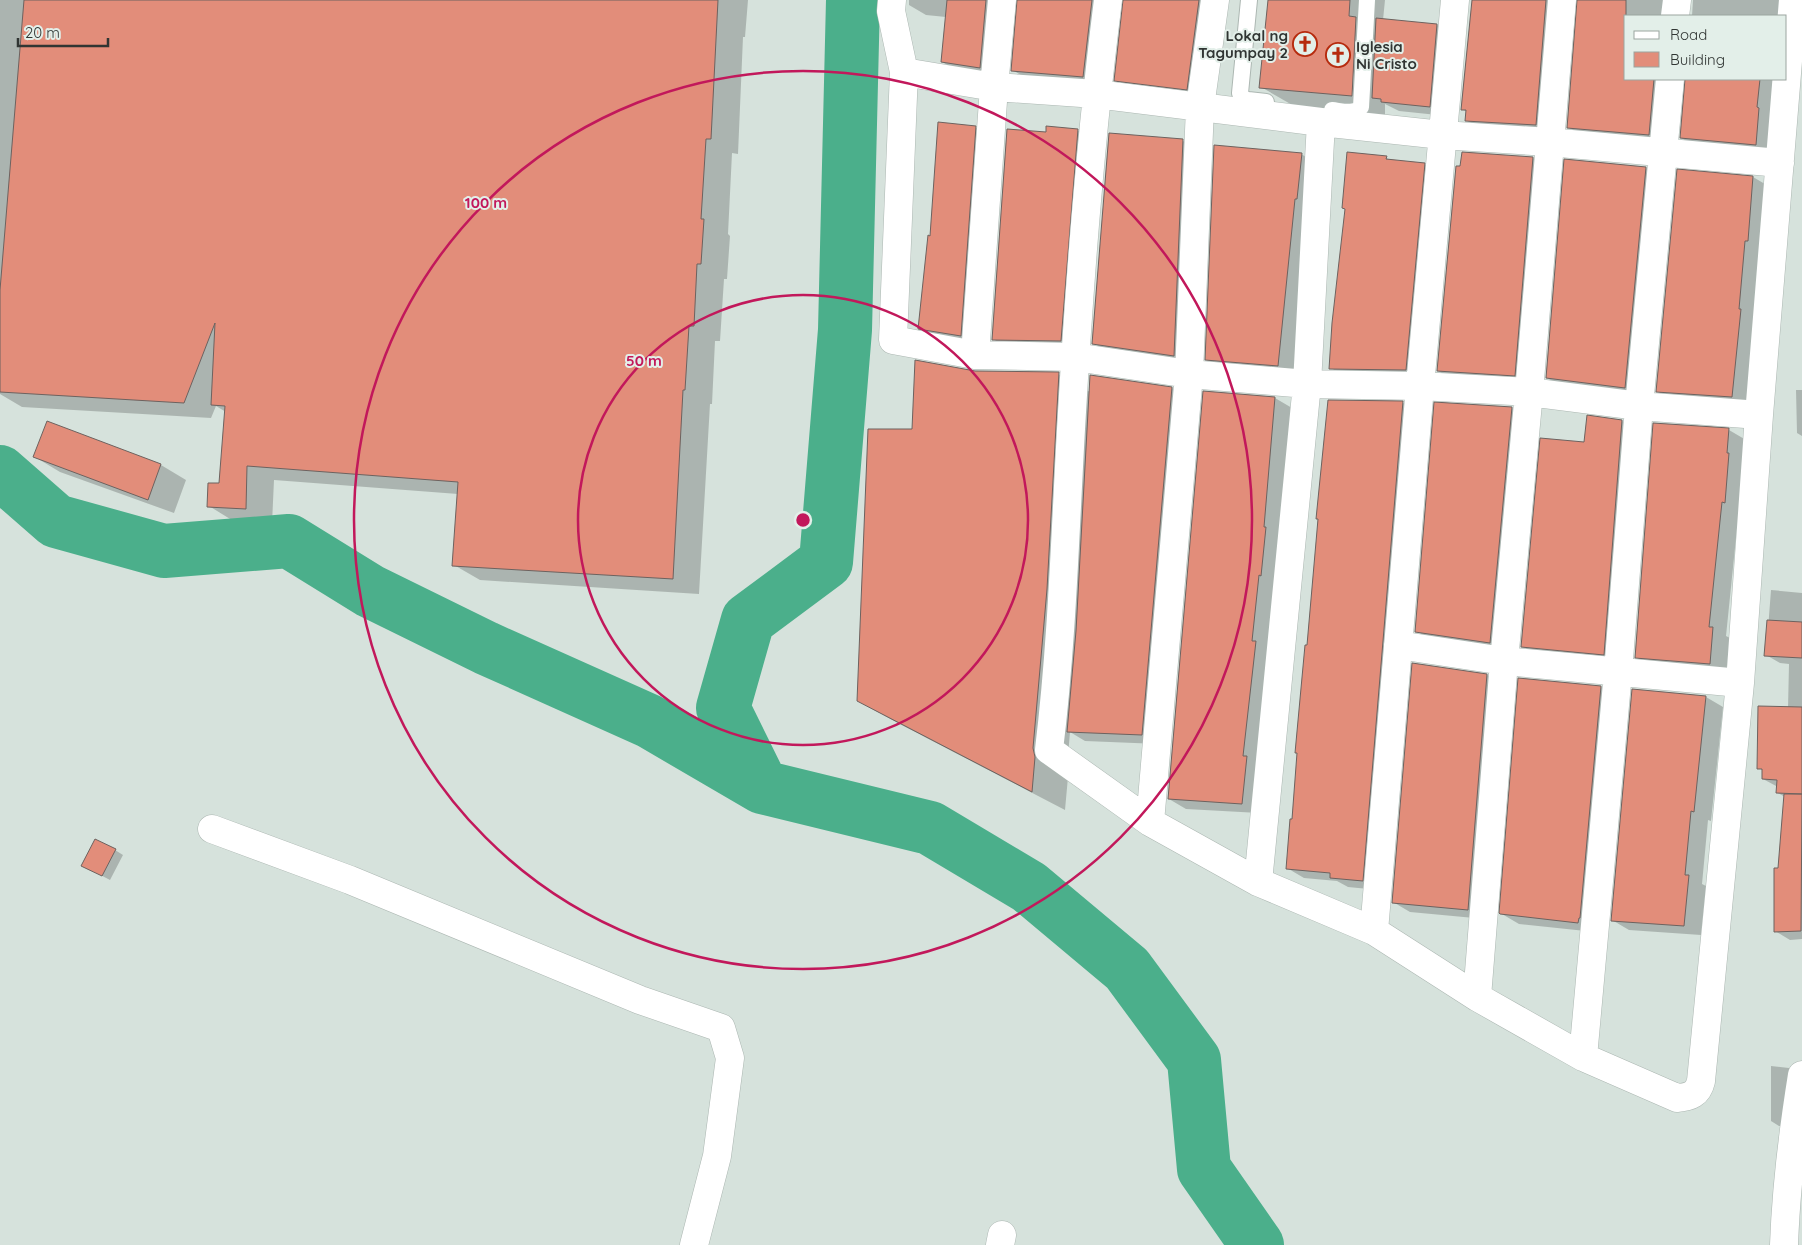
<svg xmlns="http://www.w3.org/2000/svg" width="1802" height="1245" font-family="Quicksand,sans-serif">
<rect width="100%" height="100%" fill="#d6e2dc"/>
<path fill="#0003" d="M0,0H748L745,37H743L738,154L732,153L728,234L730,236L727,279H724L720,341H715L712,404H710L699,594L480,580L454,565L458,494L274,480L272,524L235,522L209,506L220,485L226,412L216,406L211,418L22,407L0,394Z
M909,0H1009L998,77L960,72L942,62L946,17L926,15L909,5Z
M1019,0H1114L1101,87L1030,80L1012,70Z
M1125,0H1219L1204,99L1134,90L1116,80Z
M1269,0H1385L1383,20L1437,25L1454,35L1447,116L1399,111L1385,104V115L1294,106L1261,87Z
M1473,0H1567L1553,135L1483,130L1466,120L1467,112L1462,109Z
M1579,0H1682L1677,16H1626V79H1676L1666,144L1585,137L1568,127Z
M1693,0H1783L1781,16H1692Z
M1687,79H1778L1773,154L1698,147L1681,138Z
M975,127L992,137L978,345L936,338L919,328L932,237Z
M1077,130L1095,140L1078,350L1010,349L993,339L1047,134Z
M1183,141L1200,151L1191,365L1110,353L1093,343Z
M1301,154L1318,164L1295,375L1224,369L1206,359Z
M1386,158L1392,161L1424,164L1441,174L1423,379L1348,378L1331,368Z
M1533,158L1550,168L1532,385L1455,380L1438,371L1461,167Z
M1646,168L1663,178L1642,397L1564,388L1547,378Z
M1753,177L1770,187L1749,406L1674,401L1657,391Z
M974,372L1058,374L1090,392L1172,388L1189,398L1159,744L1085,741L1070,732L1067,768L1068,777L1065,810L892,720L858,701L913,430Z
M1796,390H1802V436L1797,433Z
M1204,392L1275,398L1292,408L1259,813L1186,809L1169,799Z
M1403,403L1420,412L1379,890L1348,887L1337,881L1304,878L1287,868L1299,753Z
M1512,408L1529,418L1507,652L1433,641L1416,631Z
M1622,421L1639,431L1621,664L1539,656L1522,646L1585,444Z
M48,423L161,465L186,480L174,513L60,472L35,457Z
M1729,430L1746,440L1726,636L1730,638L1726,674L1653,667L1636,657Z
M1771,590L1802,593V939L1790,940L1775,931L1785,797L1778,793V787L1763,779L1764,771L1759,768L1788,708L1789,664L1780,663L1766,655Z
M1487,675L1504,685L1485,919L1410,912L1393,902Z
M1601,687L1618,697L1595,932L1519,924L1502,914Z
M1706,697L1723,707L1711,821L1708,820L1702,884L1706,886L1701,935L1629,930L1612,920Z
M115,850L123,855L110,880L91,870Z
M1771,1066L1789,1068L1797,1072L1787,1126H1779L1771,1121Z"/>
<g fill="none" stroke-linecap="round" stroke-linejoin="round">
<path stroke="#4baf8b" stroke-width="54" d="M0,472L56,521L164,551L289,541L370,591L486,648L649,721L762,787L930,828L1029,887L1127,969L1194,1060L1204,1169L1257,1245
M762,787L723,708L748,620L826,562L845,330L853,0"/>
</g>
<path fill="#e28d7a" stroke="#6d625f" d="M24,0H718L711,139H706L701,219H704L701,264H697L694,326H689L685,390H683L673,579L452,566L458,482L247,466L246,509L207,507L208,483H219L225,406L211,405L215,323L184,403L0,392V290Z
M947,0H986L980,68L941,62Z
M1017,0H1092L1083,77L1011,71Z
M1123,0H1199L1187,90L1114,81Z
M1268,0H1350L1349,16L1356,17L1352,96L1259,88Z
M1472,0H1546L1536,125L1465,121L1466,110H1461Z
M1577,0H1626V79H1654L1649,135L1567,128Z
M1376,18L1437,24L1430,107L1381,102V99L1372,98Z
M1685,79H1760L1757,107L1759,108L1756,145L1680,138Z
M938,122L976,126L961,336L918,329L928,235L930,236Z
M1046,126L1078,129L1061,341L992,340L1007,129L1046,132Z
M1109,133L1183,139L1174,356L1092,344Z
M1214,145L1302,153L1297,199H1295L1278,366L1205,360Z
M1347,152L1387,156L1386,159L1425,163L1406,370L1329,369L1332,323L1345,209L1342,208Z
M1462,152L1533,157L1515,376L1437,371L1456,166H1460Z
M1564,159L1646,167L1625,388L1546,378Z
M1677,169L1753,176L1748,241H1745L1739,309H1741L1732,397L1656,392Z
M915,360L975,371L1059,372L1047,589L1033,748L1035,757L1032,792L857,701L868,429H912Z
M1090,375L1172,387L1142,735L1067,732L1076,631Z
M1203,391L1275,397L1264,527H1266L1261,576L1259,575L1252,641H1256L1243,756H1247L1242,804L1168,799Z
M1328,400L1403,401L1363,881L1330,878V873L1286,869L1290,819H1292L1297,753H1295L1305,645H1307L1318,519H1316Z
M1434,402L1512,407L1490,643L1415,632Z
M1587,415L1622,420L1604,655L1521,647L1540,438L1584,442Z
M47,421L161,464L148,500L33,457Z
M1653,423L1729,428L1727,453H1729L1725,503L1722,502L1709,627H1713L1710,664L1635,658Z
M1767,620L1802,622V658L1764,656Z
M1412,663L1487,674L1468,910L1392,903Z
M1518,678L1601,686L1580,918H1579L1578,923L1500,914L1499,913Z
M1632,689L1706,696L1694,812L1691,811L1685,875H1689L1684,926L1611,921Z
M1758,706L1802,707V794L1776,793L1777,780L1762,779V769H1757Z
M1784,794H1802L1801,931L1774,932V868H1778Z
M95,839L116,849L102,876L81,866Z"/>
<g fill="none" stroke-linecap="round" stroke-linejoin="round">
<defs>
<path id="lane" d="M1249,0L1240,93L1242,98L1248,100L1266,102
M1332,110C1342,111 1354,115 1361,107L1367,0"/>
<path id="street" d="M892,0L891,11L904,72L893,340L975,355L1075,357L1189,374L1307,384L1420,386L1529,392L1639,406L1759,415
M1108,0C1090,142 1079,286 1071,429C1065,536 1062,643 1049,750L1150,822L1258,882L1374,931L1477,997L1583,1057L1677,1098C1690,1097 1698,1094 1701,1081L1740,683L1759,415L1793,0
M1675,16L1677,0
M904,72L994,87L1096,94L1321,122L1442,135L1549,142L1780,163
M975,355L994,87L1002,0
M1398,645L1504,661L1740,683
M1150,822L1189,374L1200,107L1215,0
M212,829L350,880L640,1000L721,1028L730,1058L717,1156L694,1245
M1258,882L1307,384L1321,122
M1374,931L1420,386L1455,0
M1477,997L1504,661L1529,392L1562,0
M1583,1057L1618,672L1639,406L1670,79
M1000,1245L1002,1235
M1784,1245C1786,1188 1793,1131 1802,1075"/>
</defs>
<use href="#lane" stroke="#acb7b2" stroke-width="18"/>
<use href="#street" stroke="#acb7b2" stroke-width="29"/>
<use href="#lane" stroke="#fff" stroke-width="16"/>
<use href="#street" stroke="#fff" stroke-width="28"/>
</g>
<g fill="none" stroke="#c2185b" stroke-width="2.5">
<circle cx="803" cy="520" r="225"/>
<circle cx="803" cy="520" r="449"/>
</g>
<defs>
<symbol id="church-ring" viewBox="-11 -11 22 22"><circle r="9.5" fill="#e3efe9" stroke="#b62b0e" stroke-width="1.5"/><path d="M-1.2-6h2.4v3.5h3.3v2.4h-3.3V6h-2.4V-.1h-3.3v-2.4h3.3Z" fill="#b62b0e"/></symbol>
</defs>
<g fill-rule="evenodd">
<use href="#church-ring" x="1291" y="30" width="28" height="28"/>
<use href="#church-ring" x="1324" y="41" width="28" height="28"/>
</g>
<g text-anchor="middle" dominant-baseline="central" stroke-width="4" stroke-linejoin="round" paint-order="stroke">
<g font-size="15" font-weight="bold" fill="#303533" stroke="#e3efe9" text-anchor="end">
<text x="1288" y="35">Lokal ng<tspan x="1288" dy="17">Tagumpay 2</tspan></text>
<text x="1356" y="46" text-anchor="start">Iglesia<tspan x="1356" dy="17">Ni Cristo</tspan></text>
</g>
</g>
<circle cx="803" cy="520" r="8" fill="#c2185b" stroke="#e3efe9" stroke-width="2.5"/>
<g font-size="15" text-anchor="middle" font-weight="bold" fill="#c2185b" stroke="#e3efe9" stroke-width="4" stroke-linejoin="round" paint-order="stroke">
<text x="486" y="208">100 m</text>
<text x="644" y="366">50 m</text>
</g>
<rect x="1624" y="15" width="162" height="65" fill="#e3efe9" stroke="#9ba5a0"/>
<rect x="1634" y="31" width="25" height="8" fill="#ffffff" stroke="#9ba5a0"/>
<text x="1670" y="40" font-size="15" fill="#303533">Road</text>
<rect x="1634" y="52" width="25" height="15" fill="#e28d7a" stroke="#9ba5a0"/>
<text x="1670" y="65" font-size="15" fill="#303533">Building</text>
<path d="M18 38v8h90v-8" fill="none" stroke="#303533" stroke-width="2.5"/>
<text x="25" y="38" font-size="15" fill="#303533" stroke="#e3efe9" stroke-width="4" paint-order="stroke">20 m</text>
</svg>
